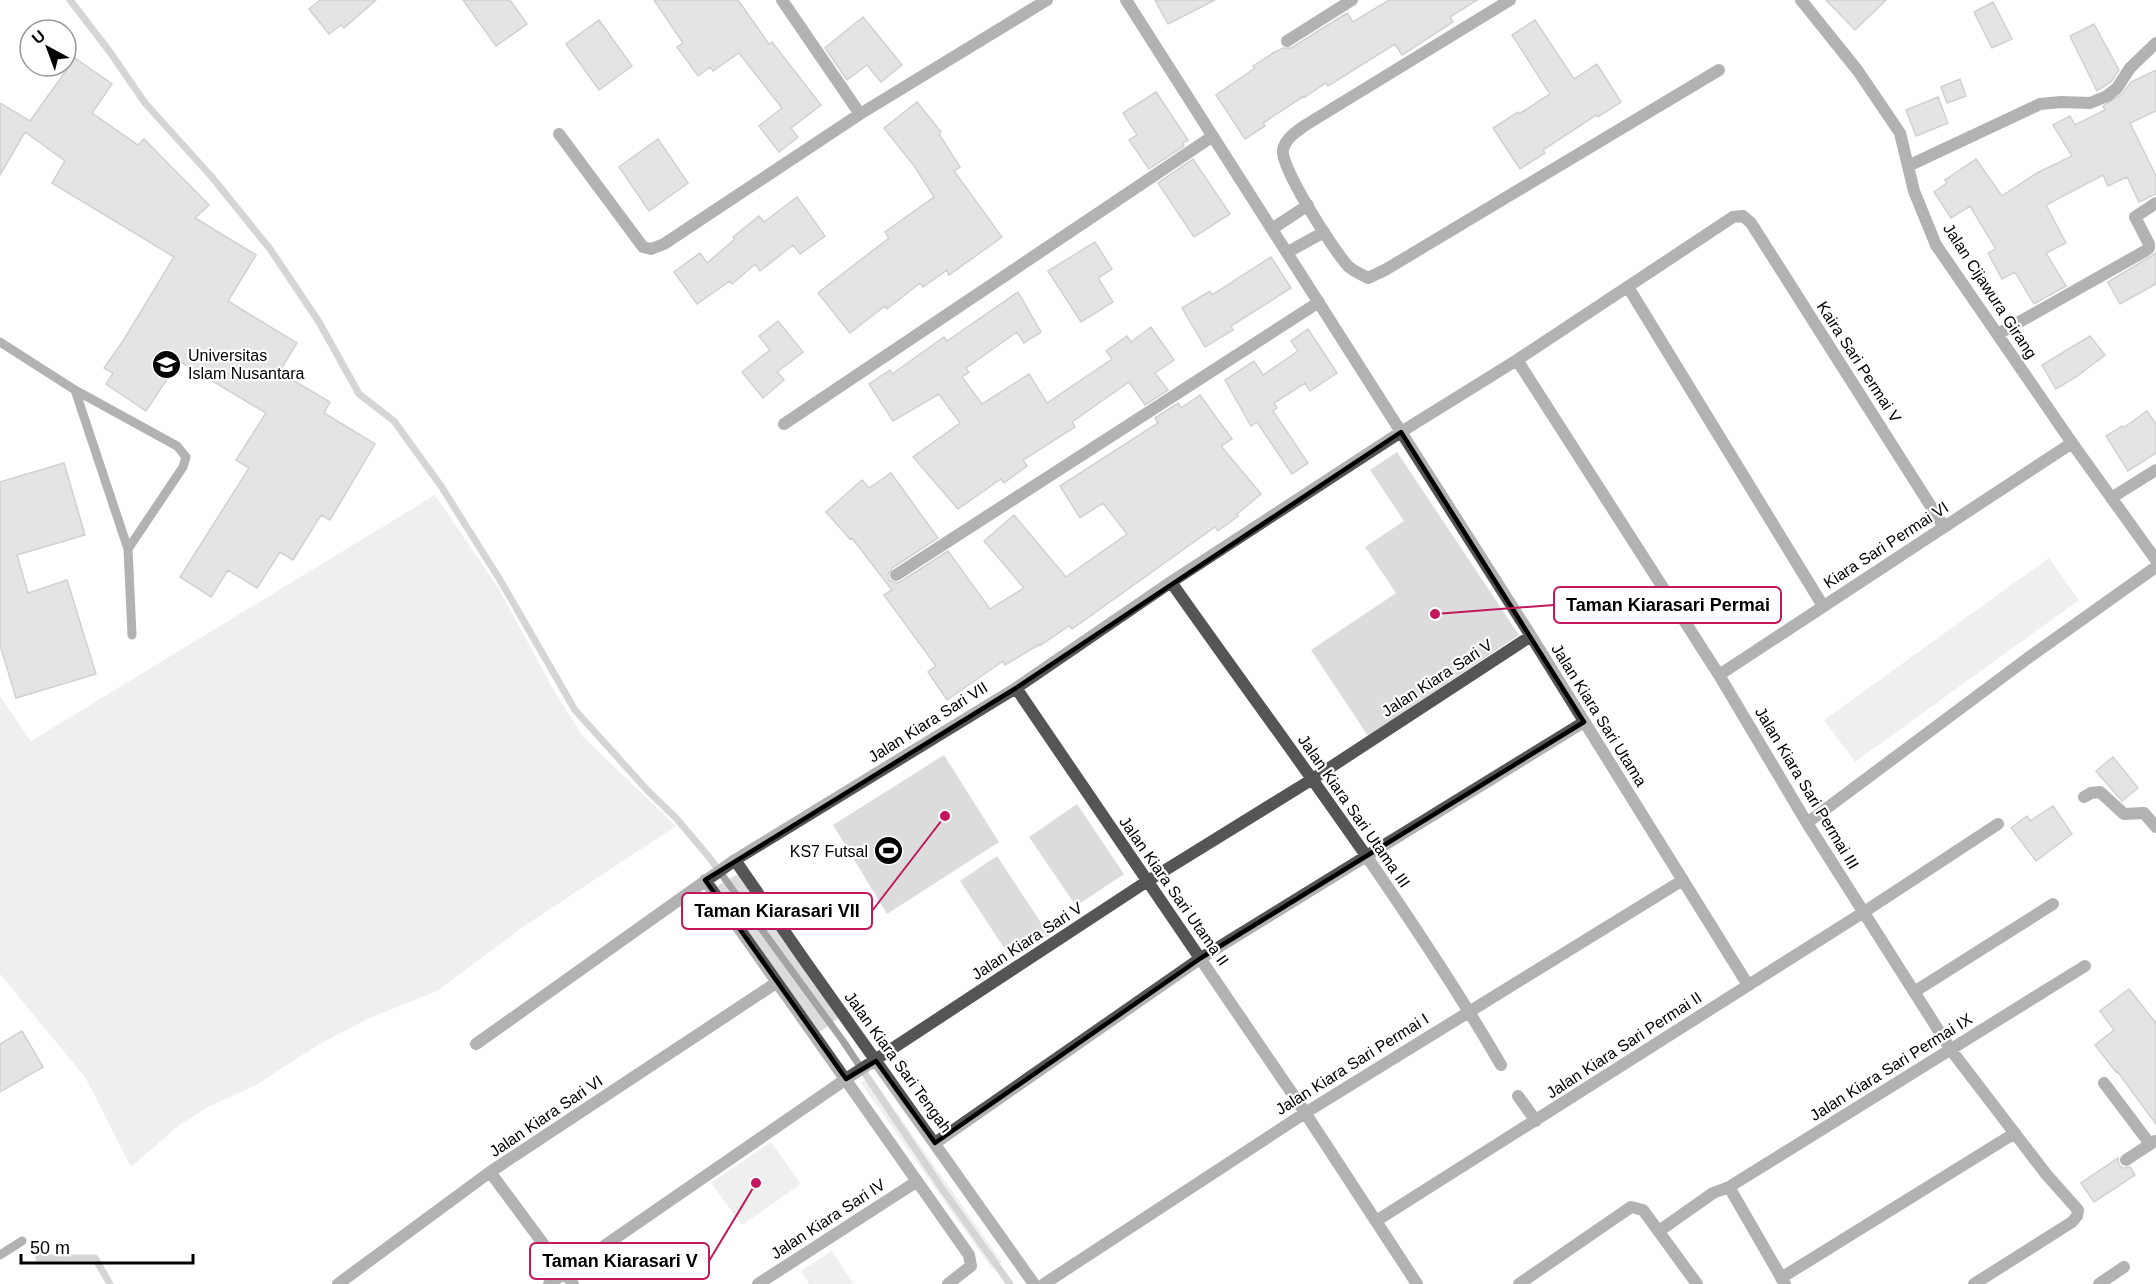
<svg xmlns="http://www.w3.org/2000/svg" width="2156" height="1284" font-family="Arial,sans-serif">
<rect width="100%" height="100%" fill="#fff"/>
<path fill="#dcdcdc" d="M1397,452L1519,635L1368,736L1311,650L1396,593L1365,547L1404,521L1370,470Z
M435,495L499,589L554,691L583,737L676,826L523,927L437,991L367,1019L318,1045L256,1085L208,1107L178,1126L131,1167L85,1077L0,974V696L31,741Z
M2049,558L2079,600L1855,762L1824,720Z
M944,755L999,842L887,914L833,825Z
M1077,804L1124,874L1076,906L1029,837Z
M997,856L1049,935L1012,960L960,881Z
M743,871L843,1015L817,1034L712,889Z
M871,1076L1002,1262L992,1269L861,1083Z
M771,1142L801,1184L742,1225L711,1183Z
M832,1251L854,1284H809L801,1271Z"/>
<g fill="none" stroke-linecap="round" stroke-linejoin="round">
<path stroke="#a3a3a3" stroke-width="7" d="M70,0L110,52L145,103L211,176L270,249L319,322L359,394L394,421L441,486L500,580L575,710L647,790L676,818L709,857L843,1041L943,1190L1010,1284
M39,1258H95L110,1284"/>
</g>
<path fill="#c4c4c4" stroke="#999" stroke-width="1.5" d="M320,0H376L344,28L341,25L329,34L309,9Z
M463,0H510L527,24L496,46Z
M654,0H738L769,44L772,42L821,105L791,128L798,137L779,152L759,126L782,108L739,53L713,71L710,67L698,76L677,47L683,43Z
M1155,0H1215L1168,24Z
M1389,0H1477L1450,17L1453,22L1402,55L1395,44L1328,86L1326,83L1305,97L1304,96L1263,123L1265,126L1245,139L1216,95L1255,68L1253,66L1273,53L1283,48H1291L1347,13L1353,22Z
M1826,0H1886L1855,30Z
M1993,2L2012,39L1992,48L1974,12Z
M863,17L902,65L881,82L867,65L847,80L825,48Z
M599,20L632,66L599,90L566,44Z
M1535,20L1574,79L1597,64L1621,102L1598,117L1596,115L1543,150L1545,153L1520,169L1493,128L1518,112L1519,114L1550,94L1512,35Z
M2094,24L2119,70L2111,82L2097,91L2070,36Z
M75,58L112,84L92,113L138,145L144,139L209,205L195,218L256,255L228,301L297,343L279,372L330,402L324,413L375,444L330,520L321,515L293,560L280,552L257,588L228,570L211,597L180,577L249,468L236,460L266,413L179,361L146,411L106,384L113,373L104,368L123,341L174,257L52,183L65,161L25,132L0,175V103L30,121Z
M2156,70V111L2130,123L2156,176V194L2139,202L2127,177L2108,186L2103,175L2046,205L2066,243L2046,253L2066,286L2034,304L2015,272L2002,279L1988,253L1996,249L1970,206L1951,218L1934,192L1947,183L1945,180L1976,159L2002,196L2037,173L2072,156L2053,125L2070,116L2075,125L2105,110L2103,106L2122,94L2131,82Z
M1960,79L1966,96L1947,103L1941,87Z
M1156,92L1188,140L1183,143L1184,146L1149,169L1129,140L1137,135L1123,113Z
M1938,97L1948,123L1916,136L1906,110Z
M917,102L941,132L939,134L960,167L954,171L1002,237L949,275L947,270L923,287L920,283L887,309L885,306L850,333L818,293L889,238L885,232L934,197L915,167L884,128Z
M658,139L688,183L649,211L619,167Z
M1193,159L1230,214L1194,237L1158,183Z
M797,197L825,236L800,254L793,245L760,271L755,264L732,284L730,281L697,304L674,272L700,253L707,263L735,239L733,237L759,216L764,222Z
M1095,242L1112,269L1098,278L1113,302L1081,322L1048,271Z
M2156,253V284L2120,304L2108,282Z
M1271,257L1291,288L1231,326L1233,330L1205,347L1182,308L1210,291L1212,295Z
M1018,292L1041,332L1024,343L1017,332L966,368L969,372L962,377L982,404L1029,374L1047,403L1112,359L1106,351L1127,336L1131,342L1151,327L1174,360L1155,373L1168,390L1145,405L1129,382L1072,422L1075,427L1023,460L1027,466L1004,483L1001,479L958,509L913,457L960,423L939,394L893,421L869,384L890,370L892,374L944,337L947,341Z
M778,321L803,352L777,372L784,380L763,398L742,372L770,350L759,336Z
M1308,329L1337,373L1310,391L1305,383L1274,403L1277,408L1273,411L1308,463L1292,474L1257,422L1251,426L1225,380L1254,361L1263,375L1298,351L1291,341Z
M2090,336L2105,355L2076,377L2056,389L2042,365Z
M1200,395L1232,439L1221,446L1261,494L1237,514L1238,516L1218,531L1215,527L1072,629L1069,626L1041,645L1040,644L1005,665L1003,661L947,700L928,672L936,666L884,595L892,590L852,538L850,539L826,512L862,480L869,488L891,473L938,538L892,568L888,575L889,580L896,583L900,582L948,551L990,609L1024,588L984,541L1014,515L1066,577L1127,534L1103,503L1080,518L1060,486L1158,423L1155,418L1178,403L1181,408Z
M2147,411L2156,424V453L2128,471L2106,436L2122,426L2123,428Z
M64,463L85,535L17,555L28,593L67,580L96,674L16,698L0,645V482Z
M2113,757L2138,788L2122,801L2096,771Z
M2053,806L2072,834L2036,861L2011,828L2027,816L2030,821Z
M2129,989L2156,1023V1124L2117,1071L2116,1072L2095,1045L2114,1030L2100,1011Z
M22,1031L43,1067L0,1092V1044Z
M2118,1158L2119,1165L2123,1168L2130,1167L2135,1175L2094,1202L2081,1183Z"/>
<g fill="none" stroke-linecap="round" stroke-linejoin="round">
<path stroke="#555" stroke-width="9" d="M0,342L75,390L128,549L183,467L186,457L177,446L75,390
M128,549L132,635
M0,1255L22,1241"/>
<path stroke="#555" stroke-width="12" d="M782,0L860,114
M1126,0L1531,636L1748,985
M1510,0L1304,126C1296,132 1285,139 1283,150C1280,167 1334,251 1348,266C1353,271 1361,274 1368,278L1385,270L1719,70
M1801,0L1858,71L1900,133L1914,191L1936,245L2072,443L2156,560
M1287,41L1352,0
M559,134L643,247L651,249L664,244L860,114L1047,0
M1908,166L2040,104L2061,102L2090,103L2107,96L2117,88L2130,68L2156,43
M1272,229L1308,205
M1288,252L1324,232
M1628,287L1823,606
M1998,334L2145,251L2149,248V244L2135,217L2156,203
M1517,360L1719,675L1807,823L1951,1050L2046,1174L2078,1210L2077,1216L2072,1222L1974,1284
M784,424L1213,136
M2111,498L2156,470
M896,575L1319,302
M1171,582C1283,741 1403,897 1501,1065
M1719,675L2072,443
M1016,688L1300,1105L1417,1284
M2084,797L2091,793L2100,792L2124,814L2144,813L2156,827
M1807,823L2028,658L2156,567
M735,860L805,961L1034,1284
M705,880L969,1255L971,1266L948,1284
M1914,992L2053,904
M476,1044L735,860L1016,688L1171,582L1401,432L1517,360L1733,217L1743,216L1751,223L1944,527
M2104,1083L2150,1144
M1518,1096L1536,1121
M935,1143L1201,958L1584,722
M2126,1160L2155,1141
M490,1172L573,1284
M1729,1187L1785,1284
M1376,1221L1864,912L1998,824
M1659,1231L1713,1193L1729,1187L2085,966
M1781,1278L2015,1133
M338,1284L490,1172L776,983
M549,1284L849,1077L1146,882L1311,780L1531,636
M758,1284L916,1182
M1044,1284L1305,1113L1683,880
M1519,1284L1631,1207L1643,1210L1697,1284
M2099,1284L2124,1267"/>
</g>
<path d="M0 0H2156V1284H0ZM1401,432L1584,722L1201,958L935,1143L876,1061L846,1079L705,880L1016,688Z" fill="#fff" fill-opacity=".55" fill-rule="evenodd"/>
<path fill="none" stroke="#000" stroke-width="4.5" stroke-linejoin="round" d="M1401,432L1584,722L1201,958L935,1143L876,1061L846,1079L705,880L1016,688Z"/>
<defs>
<symbol id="university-disc" viewBox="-11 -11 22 22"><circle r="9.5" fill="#000" stroke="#fff"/><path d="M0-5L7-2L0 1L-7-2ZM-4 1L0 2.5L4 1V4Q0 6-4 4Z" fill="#fff"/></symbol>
<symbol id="stadium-disc" viewBox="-11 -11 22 22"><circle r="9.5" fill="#000" stroke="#fff"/><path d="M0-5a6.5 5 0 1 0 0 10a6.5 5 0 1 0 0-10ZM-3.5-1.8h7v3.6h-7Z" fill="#fff"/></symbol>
</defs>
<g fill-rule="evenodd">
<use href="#university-disc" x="150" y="348" width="33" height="33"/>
<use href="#stadium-disc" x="872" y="834" width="33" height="33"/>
</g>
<g text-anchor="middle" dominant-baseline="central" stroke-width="4.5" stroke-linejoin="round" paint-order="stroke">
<g font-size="16" fill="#000" stroke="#fff">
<text transform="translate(1990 291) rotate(57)">Jalan Cijawura Girang</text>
<text transform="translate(1859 362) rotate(57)">Kaira Sari Permai V</text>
<text transform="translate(1886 545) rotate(-33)">Kiara Sari Permai VI</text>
<text transform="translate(1437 678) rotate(-33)">Jalan Kiara Sari V</text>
<text transform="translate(1599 715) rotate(58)">Jalan Kiara Sari Utama</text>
<text transform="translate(928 722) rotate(-32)">Jalan Kiara Sari VII</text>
<text transform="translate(1807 788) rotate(59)">Jalan Kiara Sari Permai III</text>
<text transform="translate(1354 811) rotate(55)">Jalan Kiara Sari Utama III</text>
<text transform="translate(1174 891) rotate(55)">Jalan Kiara Sari Utama II</text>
<text transform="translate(1027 941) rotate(-33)">Jalan Kiara Sari V</text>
<text transform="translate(1624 1045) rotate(-33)">Jalan Kiara Sari Permai II</text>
<text transform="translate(898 1062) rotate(54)">Jalan Kiara Sari Tengah</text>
<text transform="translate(1352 1064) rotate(-32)">Jalan Kiara Sari Permai I</text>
<text transform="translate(1891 1067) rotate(-32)">Jalan Kiara Sari Permai IX</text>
<text transform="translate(546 1116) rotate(-34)">Jalan Kiara Sari VI</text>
<text transform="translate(828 1219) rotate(-33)">Jalan Kiara Sari IV</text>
</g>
<g font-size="16" fill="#000" stroke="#fff" text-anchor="start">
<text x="188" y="355">Universitas<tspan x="188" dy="18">Islam Nusantara</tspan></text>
<text x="868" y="851" text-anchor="end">KS7 Futsal</text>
</g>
</g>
<path fill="none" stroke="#c2185b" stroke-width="2" d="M1435 614L1554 605M945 816L872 911M756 1183L709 1261"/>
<g fill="#c2185b" stroke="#fff" stroke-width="2">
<circle cx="1435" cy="614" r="6"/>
<circle cx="945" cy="816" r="6"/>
<circle cx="756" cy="1183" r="6"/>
</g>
<g fill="#fff" stroke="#c2185b" stroke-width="2">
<rect x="1554" y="587" width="227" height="36" rx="6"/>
<rect x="682" y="893" width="190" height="36" rx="6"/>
<rect x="530" y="1243" width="179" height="36" rx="6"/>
</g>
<g font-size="18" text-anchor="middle" font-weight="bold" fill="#000">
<text x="1668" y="611">Taman Kiarasari Permai</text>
<text x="777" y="917">Taman Kiarasari VII</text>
<text x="620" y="1267">Taman Kiarasari V</text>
</g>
<g transform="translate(48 48) rotate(319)"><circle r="28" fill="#ffffff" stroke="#999999" stroke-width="1.5"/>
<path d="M0-4.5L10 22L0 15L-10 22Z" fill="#000000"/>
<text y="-9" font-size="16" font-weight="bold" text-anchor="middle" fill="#000000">U</text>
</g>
<path d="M21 1254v9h172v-9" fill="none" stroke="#000000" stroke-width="3"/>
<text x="30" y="1254" font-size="18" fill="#000000" stroke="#ffffff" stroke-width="4.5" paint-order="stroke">50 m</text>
</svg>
